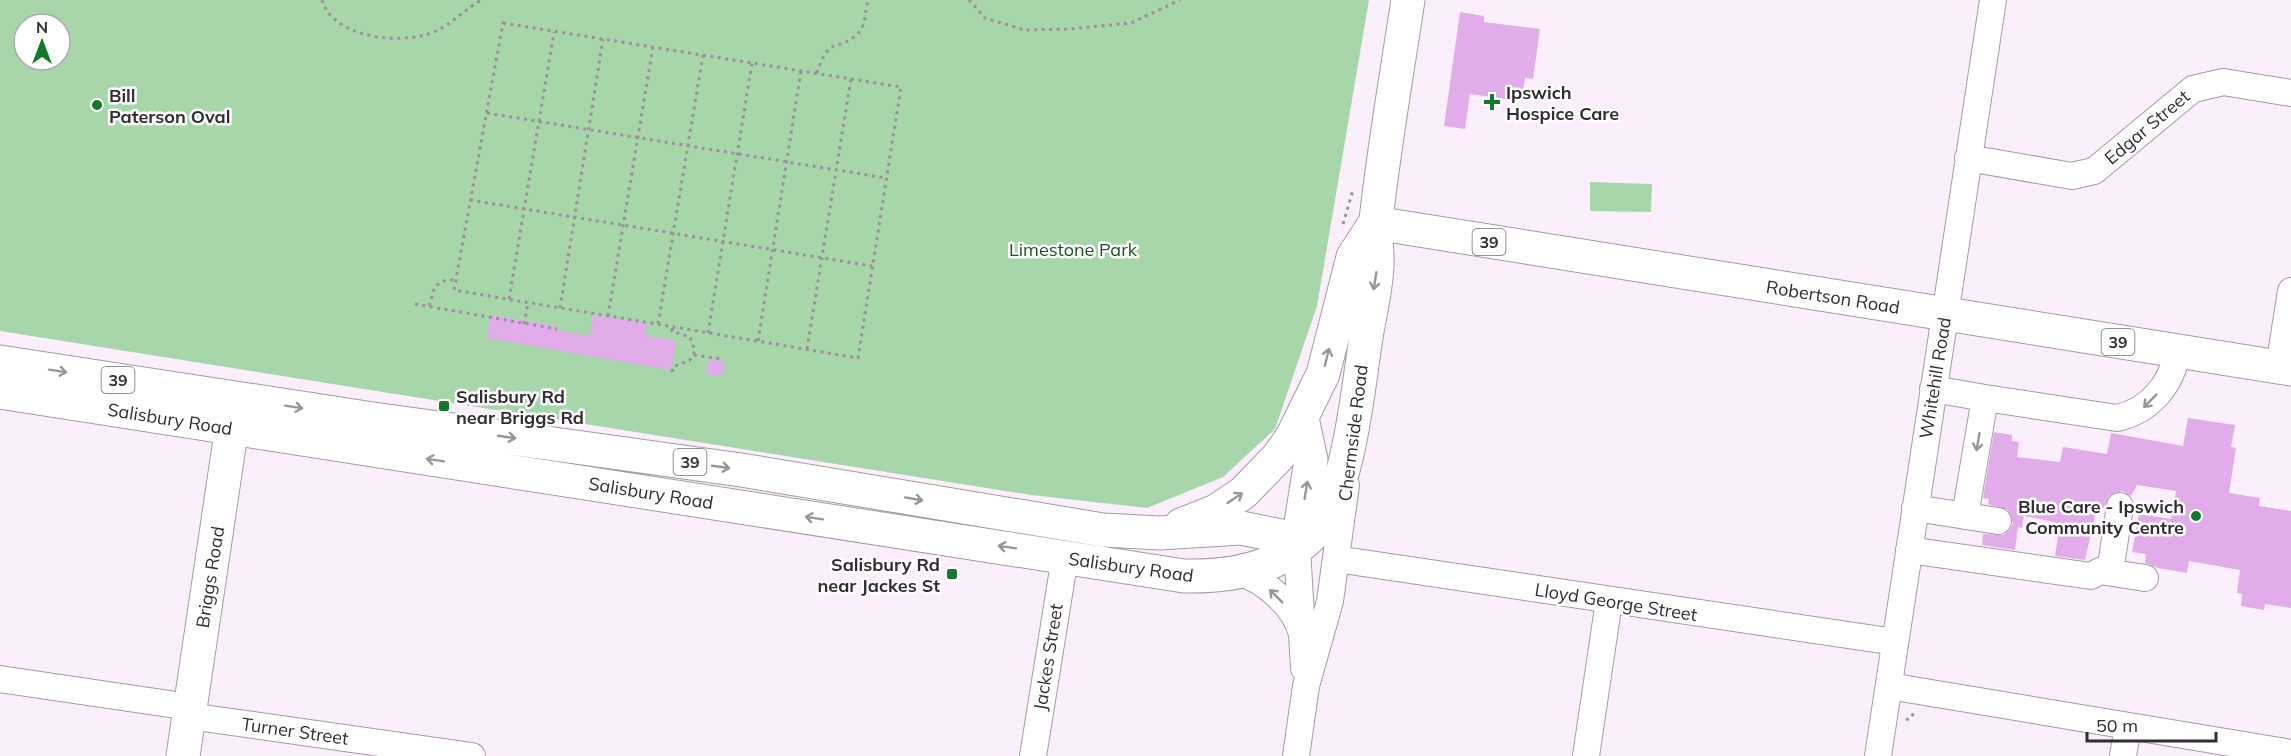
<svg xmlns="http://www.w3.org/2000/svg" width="2291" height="756" font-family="Mulish,sans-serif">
<rect width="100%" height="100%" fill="#fbeffc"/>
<path fill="#a8d6ab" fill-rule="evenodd" d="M0,0H1369L1317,306L1275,429L1223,477L1147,508L1031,495L0,331ZM24,24H60V60H24Z
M1590,182L1652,184L1651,212L1590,211Z"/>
<path fill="#e1ace9" d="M1460,12L1484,16V22L1540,29L1533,79L1525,78L1521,101L1470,94L1465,129L1444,126Z
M491,315L557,326L556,330L590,336L593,315L647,323L645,336L676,341L671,370L487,338Z
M709,359L724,361L722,376L706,374Z
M2188,418L2235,425L2231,447L2236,448L2229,493L2260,498L2259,506L2291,511V608L2265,604L2264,610L2241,606L2242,594L2237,593L2240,570L2189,561L2187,573L2158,568L2145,563L2146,554L2132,552L2139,514L2171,519L2176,491L2137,485L2131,496L2122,491L2109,496L2105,507L2096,511L2085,560L2055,556L2058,537L2052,536L2054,522L2024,516L2022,528L2018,527L2015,550L1982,545L1983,534L2003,535L2010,530L2013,523L2008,510L1988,504L1989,499L1983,498L1994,432L2012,435V441L2019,442L2017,457L2060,462L2063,447L2107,454L2111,433L2183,446Z"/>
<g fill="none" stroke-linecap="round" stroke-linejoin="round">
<defs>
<path id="minor" d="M1968,158L2072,176L2094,171L2193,89L2223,82L2291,93
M2279,367L2291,291
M1933,389L1985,398
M1915,508L1998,521
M1965,516L1985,398L2117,418C2150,411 2173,383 2177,351
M1297,548L1304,668
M1909,550L2091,576L2100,571L2145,578
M1336,559L1895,642
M1237,572C1264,579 1295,606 1302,634
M2110,572L2120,506
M0,679L190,707
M1889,686L2291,753
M189,716L472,756
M1033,756L1065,557
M1296,756L1306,686L1330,601L1346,485
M1586,756L1609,601
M1878,756L1993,0
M2123,756L2128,726"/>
<path id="major" d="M1375,223L2291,369
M0,362L373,419L741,470L1103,530L1159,533L1241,528L1281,536L1297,548
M0,392L1184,576C1230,577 1281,568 1314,533C1349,494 1358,389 1366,337C1370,314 1376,289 1377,266C1378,251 1374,235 1376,220C1384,147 1397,73 1408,0
M1181,525L1216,511L1243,493L1278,457L1292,437L1323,374L1353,257L1375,223
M1297,548L1311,460L1302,418
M183,756L235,406"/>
</defs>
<use href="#minor" stroke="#a59ba6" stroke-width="28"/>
<use href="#major" stroke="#a59ba6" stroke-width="35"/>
<path stroke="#9a929b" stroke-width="3" stroke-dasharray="3 4.5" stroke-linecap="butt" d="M322,0C333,39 404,46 436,31C453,23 466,8 482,0
M969,0L985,18L1025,30L1069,29L1131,23L1180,0
M503,23L901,87L858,358L454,290Z
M817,73C830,32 839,54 859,32C866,25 865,10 868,0
M487,113L886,178
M470,200L872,266
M1343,224L1353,190
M509,299L554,32
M415,304L557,329
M429,306L435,286L446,280H455
M560,308L603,39
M608,316L653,47
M524,324L528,303
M658,324L703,55
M708,333L752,63
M758,341L801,71
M807,349L851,79
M694,355L721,359
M672,372L673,367L690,360L695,351L690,337L672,331L673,327
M1906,720L1912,717L1914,710"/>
<use href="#minor" stroke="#fff" stroke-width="26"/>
<use href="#major" stroke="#fff" stroke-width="33"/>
</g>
<defs><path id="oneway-shaft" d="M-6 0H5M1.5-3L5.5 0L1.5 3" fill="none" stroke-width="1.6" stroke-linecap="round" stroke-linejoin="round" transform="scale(1.5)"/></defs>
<g stroke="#989698">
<use href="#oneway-shaft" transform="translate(1375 281) rotate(99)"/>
<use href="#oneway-shaft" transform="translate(1327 357) rotate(-76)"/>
<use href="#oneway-shaft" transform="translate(58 371) rotate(9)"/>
<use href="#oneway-shaft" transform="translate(2150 401) rotate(135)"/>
<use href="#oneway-shaft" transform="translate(294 407) rotate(9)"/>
<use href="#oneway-shaft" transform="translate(507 437) rotate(8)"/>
<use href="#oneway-shaft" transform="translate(1978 442) rotate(100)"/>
<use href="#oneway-shaft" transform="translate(435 460) rotate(-171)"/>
<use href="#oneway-shaft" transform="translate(721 467) rotate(8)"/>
<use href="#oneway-shaft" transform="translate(1306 490) rotate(-81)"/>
<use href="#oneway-shaft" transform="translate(1235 498) rotate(-34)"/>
<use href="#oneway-shaft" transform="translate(914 499) rotate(10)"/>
<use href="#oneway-shaft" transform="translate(814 518) rotate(-171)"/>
<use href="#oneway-shaft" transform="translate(1007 547) rotate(-171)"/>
<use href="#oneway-shaft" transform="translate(1276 596) rotate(-135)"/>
</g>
<g fill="#15792b" stroke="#fff" stroke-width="2">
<path d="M1489 93h6v6h6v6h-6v6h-6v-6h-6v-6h6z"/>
<circle cx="97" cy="105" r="6"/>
<rect x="438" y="400" width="12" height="12" rx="3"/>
<circle cx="2196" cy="516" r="6"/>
<rect x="946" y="568" width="12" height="12" rx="3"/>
</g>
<g text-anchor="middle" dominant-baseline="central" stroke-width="5" stroke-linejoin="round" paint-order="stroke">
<g fill="#fff" stroke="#6f6c70" stroke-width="1.5">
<rect x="1472.5" y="229" width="33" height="26" rx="4.5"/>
<rect x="2101.5" y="329" width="33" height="26" rx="4.5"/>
<rect x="101.5" y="367" width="33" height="26" rx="4.5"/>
<rect x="673.5" y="449" width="33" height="26" rx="4.5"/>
</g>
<g font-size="16" font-weight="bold" fill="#312d32">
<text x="1489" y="242">39</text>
<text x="2118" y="342">39</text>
<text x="118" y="380">39</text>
<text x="690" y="462">39</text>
</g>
<g font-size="18" font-weight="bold" fill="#312d32" stroke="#fff" text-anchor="start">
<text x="1506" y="92">Ipswich<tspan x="1506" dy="21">Hospice Care</tspan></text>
<text x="109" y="95">Bill<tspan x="109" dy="21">Paterson Oval</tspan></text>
<text x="456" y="396">Salisbury Rd<tspan x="456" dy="21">near Briggs Rd</tspan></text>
<text x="2184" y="506" text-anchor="end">Blue Care - Ipswich<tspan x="2184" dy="21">Community Centre</tspan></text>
<text x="940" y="564" text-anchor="end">Salisbury Rd<tspan x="940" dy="21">near Jackes St</tspan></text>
</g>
<g font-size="18" fill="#312d32" stroke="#fff">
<text transform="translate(2147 127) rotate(-40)">Edgar Street</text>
<text transform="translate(1833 297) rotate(9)">Robertson Road</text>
<text transform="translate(1935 378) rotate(-81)">Whitehill Road</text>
<text transform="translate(170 419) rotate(9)">Salisbury Road</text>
<text transform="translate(1353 433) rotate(-83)">Chermside Road</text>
<text transform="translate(651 493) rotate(9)">Salisbury Road</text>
<text transform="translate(1131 567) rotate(8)">Salisbury Road</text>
<text transform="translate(210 577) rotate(-81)">Briggs Road</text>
<text transform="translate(1616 602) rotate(9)">Lloyd George Street</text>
<text transform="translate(1048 657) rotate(-81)">Jackes Street</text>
<text transform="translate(295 731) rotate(8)">Turner Street</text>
</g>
<g font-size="18" fill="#165621" stroke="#fff">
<text x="1073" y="249">Limestone Park</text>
</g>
</g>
<g transform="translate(42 42)"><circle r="28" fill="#ffffff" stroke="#adabad" stroke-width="1.5"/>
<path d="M0-4.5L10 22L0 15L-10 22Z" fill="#15792b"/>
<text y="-9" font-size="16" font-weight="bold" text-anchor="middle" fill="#312d32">N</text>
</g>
<path d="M2087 732v9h129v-9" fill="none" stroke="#312d32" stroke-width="3"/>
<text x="2096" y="732" font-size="18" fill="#312d32" stroke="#ffffff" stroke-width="4.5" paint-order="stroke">50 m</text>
</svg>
